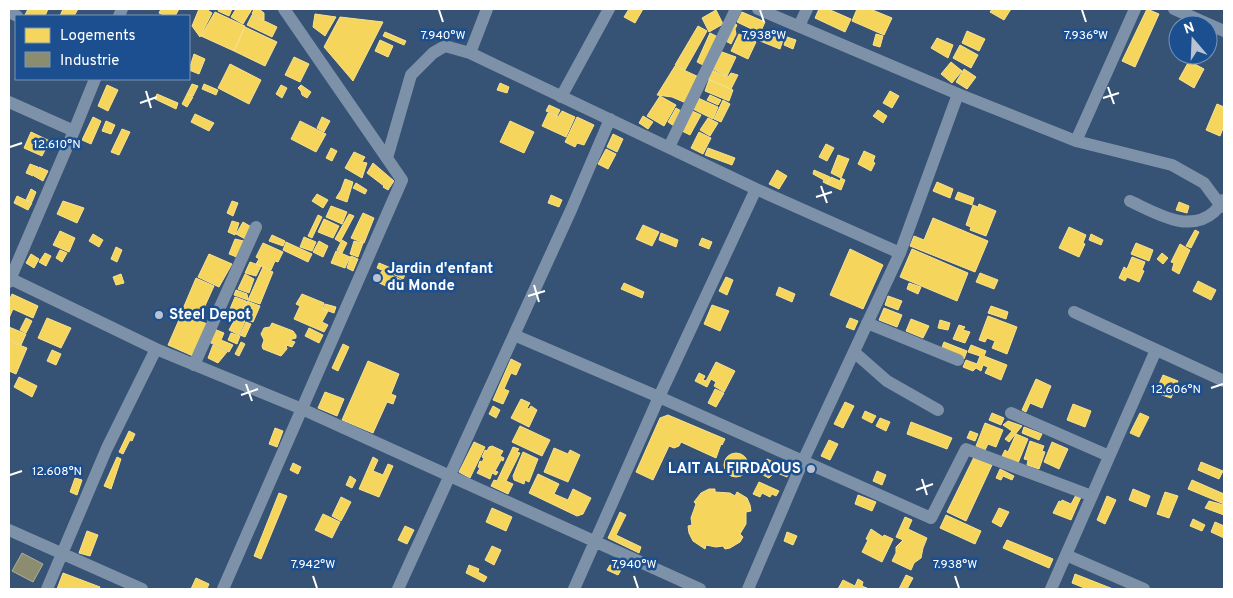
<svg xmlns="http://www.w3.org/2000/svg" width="1233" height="598" font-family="Overpass,sans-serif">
<rect width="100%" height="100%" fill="#365274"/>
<path fill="#f6d55c" stroke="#f9e28d" d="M28,9H48L45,16H27L25,15Z
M63,9H78L74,16H60Z
M161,9H179L175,16H166L159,13Z
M199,9H206L212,13L200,37L192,26Z
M219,9H232L229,16L218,11Z
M236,9H252L243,24L231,17Z
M254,9H259L264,13V20L252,14Z
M629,9H643L635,23L624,17Z
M819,9H828L851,19L845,32L815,18Z
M857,9H870L892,18L884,35L852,21Z
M992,9H1011L1004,20L990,12Z
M1147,9L1159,14L1135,67L1122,61Z
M716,10L723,24L709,32L702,18Z
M215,12L245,26L234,51L201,36Z
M742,12L765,22L760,33L737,22Z
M315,14L336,17L325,36L313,27Z
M252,15L277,27L272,37L247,25Z
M340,17L383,22L353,81L324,47Z
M733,22L737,25L735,29L736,34L731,44L724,40Z
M698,26L707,31L685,70L675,65Z
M245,27L277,42L265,66L234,51Z
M967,31L985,39L979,51L962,43Z
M385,32L406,41L404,45L383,36Z
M764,32L783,40L780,49L760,41Z
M710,33L718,37L705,66L697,62Z
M739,34L756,42L748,59L731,51Z
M876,34L883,36L880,47L873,45Z
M787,37L796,40L793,49L784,45Z
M937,38L953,45L948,58L931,48Z
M380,40L393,46L388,57L375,51Z
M960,45L978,55L971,68L953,58Z
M722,52L736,57L727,76L713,69Z
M194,54L205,59L199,74L189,70Z
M294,57L309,64L300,82L285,75Z
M1189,61L1204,69L1194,88L1179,79Z
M951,62L962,71L952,83L941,74Z
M230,64L261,80L249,104L218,88Z
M675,66L701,78L686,103L672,97L657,95Z
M964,69L976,77L967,89L956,82Z
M712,70L728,77L731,73L738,75L731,89L708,79Z
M709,80L733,90L729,101L705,91Z
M500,83L509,87L507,93L497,90Z
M192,84L198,86L193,96L187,94Z
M204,84L218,90L216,95L202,89Z
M107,85L118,90L108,111L98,106Z
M281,85L287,88L282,98L276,94Z
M301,85L311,92L307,98L302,95L301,91L298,88Z
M890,91L899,96L892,108L883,103Z
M157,94L178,103L176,109L155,99Z
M187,94L193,97L187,107L182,104Z
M710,95L721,100L718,105L707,100Z
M660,96L676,105L664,126L647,116Z
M698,98L718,107L713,119L693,109Z
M723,100L730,104L721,122L714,119Z
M1217,104L1224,107V126L1220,136L1206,130Z
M549,105L560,110L557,116L546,111Z
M676,108L683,112L674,126L668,122Z
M690,110L701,115L690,135L680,130Z
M878,110L887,116L883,123L873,116Z
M562,111L575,117L566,137L542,126L548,113L558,117Z
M195,114L214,123L209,131L191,122Z
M643,116L653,122L648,129L639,123Z
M93,117L101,121L91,144L82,140Z
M322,117L330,121L324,132L317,128Z
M577,117L594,125L584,145L577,143L575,147L565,142Z
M708,118L718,123L710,136L700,130Z
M106,121L115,125L111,134L102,131Z
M300,121L326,134L316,152L291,139Z
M510,121L534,132L524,153L500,142Z
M122,129L130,132L119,155L111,152Z
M31,132L52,142L49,147L47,146L42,156L24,148Z
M699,132L711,138L703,154L691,148Z
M613,134L623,139L617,152L607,147Z
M826,144L834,148L827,161L819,157Z
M331,148L337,151L332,161L326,158Z
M708,148L735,158L732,165L705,155Z
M606,149L616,154L608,169L598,164Z
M864,151L875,156L873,162L875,163L871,171L858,164Z
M354,152L365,157L362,162L367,163L362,178L345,168Z
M838,155L849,159L841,178L831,173Z
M373,163L394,181L388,190L383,187L384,186L367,173Z
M30,164L38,167L33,176L26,173Z
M39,167L48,171L43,181L34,176Z
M777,170L787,176L779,189L769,184Z
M814,170L830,177L827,184L823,182L824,180L813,174Z
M831,177L840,181L841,178L845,180L841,190L827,184Z
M345,179L353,182L347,202L336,198L341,190Z
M937,182L953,189L950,198L933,191Z
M356,183L367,190L365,194L353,188Z
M31,189L36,192L32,202L26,200Z
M958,192L974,198L972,205L955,199Z
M317,194L328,200L323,208L312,201Z
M551,195L562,200L559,207L548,203Z
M17,196L32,203L28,210L14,203Z
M63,201L84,208L77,223L57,214Z
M232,201L238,203L233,216L227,213Z
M1179,202L1189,206L1187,213L1176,210Z
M979,204L996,211L986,236L970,230L971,227L966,225L973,205L978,207Z
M331,206L347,212L342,224L326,217Z
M363,213L374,218L364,243L351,238Z
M349,214L354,216L340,242L335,239Z
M318,215L322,217L312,238L308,236Z
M933,218L988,241L975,272L910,246L914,236L924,240Z
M324,219L339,226L333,238L318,232Z
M232,221L239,223L235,235L228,232Z
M243,222L253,228L247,240L236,234Z
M643,225L659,232L652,246L636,239Z
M1069,227L1086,235L1083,243L1085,244L1079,257L1059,248Z
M1195,230L1199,232L1191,248L1186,246Z
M60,231L75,238L69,252L53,245Z
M661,233L678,240L676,247L659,240Z
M93,234L103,240L99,247L89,241Z
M1091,234L1103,240L1101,245L1089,240Z
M272,235L285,241L283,246L269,241Z
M304,237L316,242L312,251L300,247Z
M702,238L712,242L709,249L699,245Z
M235,239L248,242L239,258L229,254Z
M342,240L347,243L342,253L337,250Z
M319,241L328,246L323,257L313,252Z
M354,241L363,243L358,257L350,254Z
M286,242L312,254L308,262L283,250Z
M263,243L283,252L278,262L275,261L271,270L256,264L259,259L256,257Z
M1136,243L1153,250L1149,261L1131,254Z
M1180,244L1190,250L1179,274L1172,270L1174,263L1171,262Z
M116,247L122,250L117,262L111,259Z
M850,249L883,265L863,309L830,295Z
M912,249L968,273L957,301L900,277Z
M60,250L67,253L62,262L56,258Z
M336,251L350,257L345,268L331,263Z
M45,253L51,256L46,266L39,262Z
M1162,253L1168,258L1163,264L1157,259Z
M31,254L39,259L34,268L26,263Z
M209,254L232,264L219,287L198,277Z
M351,256L358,259L353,271L347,268Z
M1132,257L1145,262L1142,270L1144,271L1139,282L1127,277L1125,281L1119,278L1124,267L1127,269Z
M250,262L261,266L256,276L245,273Z
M379,263L391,268L389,273L377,268Z
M395,266L406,273L403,279L391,273Z
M263,267L273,272L260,304L248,300Z
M382,271L402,280L399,292L375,281Z
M980,273L998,280L994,289L976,282Z
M121,274L124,283L116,285L113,277Z
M245,274L254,279L249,293L238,289Z
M726,277L733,280L727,295L719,291Z
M196,278L214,286L199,319L182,311Z
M1198,281L1216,290L1211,300L1193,291Z
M624,283L644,292L642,298L621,289Z
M909,283L921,287L918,294L907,289Z
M779,287L795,294L792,302L776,295Z
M236,290L247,294L248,300L234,295Z
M12,294L38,306L33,318L13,309L9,318V301Z
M302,294L324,303L322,309L328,311L322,322L328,325L324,332L294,319L300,306L296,304Z
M888,296L902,301L898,310L885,305Z
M235,297L246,301L241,314L230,309Z
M247,301L260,306L253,322L240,317Z
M325,304L336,307L334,313L323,309Z
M712,305L729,311L720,331L704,324Z
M991,306L1008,312L1006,319L988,313Z
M884,308L902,315L897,327L879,320Z
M182,313L207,324L193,356L168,345Z
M988,316L1017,327L1007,354L992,348L995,341L987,338L985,342L979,340Z
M236,317L245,321L239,335L229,330Z
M26,318L32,321L26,333L20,330Z
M47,318L71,328L61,348L38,338Z
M850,318L858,321L854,330L846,327Z
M911,319L929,326L923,338L906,331Z
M940,320L950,323L948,330L938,328Z
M246,322L251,324L245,337L240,335Z
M272,323L293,331L296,335V338L289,340L295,342L292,347L286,345L287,349L281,356L263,349L262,346L264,340L261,334L264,328L270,327Z
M959,325L965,327L963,330L970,332L965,343L953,339Z
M9,327L26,334L21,345L9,340Z
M309,328L323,335L319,343L305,336Z
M214,329L224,333L221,340L233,345L229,352L209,342Z
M231,333L240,336L237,344L228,340Z
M9,341L27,348L16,374L9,371Z
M241,342L245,344L239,356L235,354Z
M944,342L967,351L964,359L941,350Z
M343,344L349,347L338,371L332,368Z
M213,345L227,352L218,363L208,358Z
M971,345L986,351L984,356L1007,365L1001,380L985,373L988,367L983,365L981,371L976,368L973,371L963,367L966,360L977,364L980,356L968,352Z
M52,350L61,354L56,365L47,361Z
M511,359L521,364L516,375L511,373L504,389L509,391L503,404L493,400Z
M368,361L399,374L391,394L396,396L393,404L387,402L373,433L342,420Z
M716,362L735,371L724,392L714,386L716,382L711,379L707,387L695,381L699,373L705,376L703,380L706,381Z
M1163,375L1178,381L1171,398L1159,394L1163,386L1159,384Z
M19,377L37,386L32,397L14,387Z
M1036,379L1051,386L1042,408L1030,403L1026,412L1022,410Z
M715,389L724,393L716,407L708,403Z
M325,392L344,399L337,416L318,408Z
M521,399L530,403L527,408L529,409L531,406L537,410L529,427L511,418Z
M845,402L854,406L843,428L834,424Z
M1073,404L1091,411L1085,427L1067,420Z
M493,406L500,410L496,418L489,414Z
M865,411L876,416L872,423L862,418Z
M992,413L1004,418L1001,425L989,420Z
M1140,413L1149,417L1139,437L1130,433Z
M668,415L725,439L722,445L721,444L716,458L681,442L679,446L674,448L669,446L653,480L636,472L660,418Z
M880,418L890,422L886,431L876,426Z
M1008,421L1022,426L1009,442L1005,439L1012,431L1003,425Z
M911,422L952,438L947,449L907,434Z
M985,423L1003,430L996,447L988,444L985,450L976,446Z
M520,426L550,440L542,456L512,442Z
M1024,427L1042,434L1039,440L1022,433Z
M275,428L283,431L277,447L269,444Z
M129,431L135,434L132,441L130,440L123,454L119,452Z
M970,431L978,434L975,441L967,438Z
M1016,434L1028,439L1018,463L1002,456L1005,450L1008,452Z
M829,440L838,444L830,460L821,456Z
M1030,441L1044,446L1042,451L1045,452L1039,469L1027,465L1028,460L1024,459Z
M474,442L485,447L470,478L459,472Z
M1052,442L1068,449L1059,469L1044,462Z
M492,446L503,451L500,456L504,458L503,461L501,460L495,471L498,472L496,475L492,473L490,479L477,473L480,468L478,467L480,461L482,462L484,458L482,457L485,450L487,451L489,447Z
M513,447L519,449L517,452L520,453L506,481L513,484L508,494L491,486L494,480L497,481Z
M554,448L568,454L570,450L580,455L568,482L544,472Z
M523,452L538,459L529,482L525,480L524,484L514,480L513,476Z
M724 465a12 12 0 1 1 24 0a12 12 0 1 1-24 0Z
M117,457L121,459L111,489L104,486Z
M373,457L378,460L373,471L383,475L388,464L393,466L379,497L359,489Z
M974,457L992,465L966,521L947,512Z
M767,459L790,470L787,477L775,472L769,478L763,475L766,469L763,468Z
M1201,462L1223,471L1219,479L1198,470Z
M293,463L301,467L298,474L290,470Z
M1000,469L1014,476L1012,480L1003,476L1001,480L996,478Z
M877,471L886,475L882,485L873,481Z
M538,474L559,484L554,494L568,500L573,489L591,498L583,514L577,516L529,493Z
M350,476L356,480L352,488L346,485Z
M75,478L82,480L77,495L70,492Z
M1192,480L1224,494V504L1188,489Z
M759,482L779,491L776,496L772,494L770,497L762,493L760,497L753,494Z
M709,489H715V492L730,493L735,496L737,492L747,498L750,505L751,511L746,512V524L740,534L743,537L740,542L730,548L725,549L723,546L716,547L706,545L705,549L693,541L689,533L688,526L692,525L691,518L696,504L694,502L701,493Z
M1133,489L1150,496L1146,507L1129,500Z
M1165,492L1178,496L1169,518L1157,514Z
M279,493L287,496L261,559L254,556Z
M858,495L876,502L872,511L855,504Z
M1076,495L1081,497L1071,520L1053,513L1059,501L1061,502L1062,500L1071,504Z
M1107,496L1116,500L1105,524L1097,520Z
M341,497L351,502L341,521L332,516Z
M1209,501L1224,505V515L1205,508Z
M492,508L512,517L506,531L486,522Z
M999,508L1009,512L1001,527L992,522Z
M620,512L626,515L616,535L641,547L639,553L608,538Z
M323,514L340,522L332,538L315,530Z
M946,515L981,531L975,544L940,528Z
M905,517L912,520L908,529L927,538L923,548L921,558L914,563L911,570L892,561L896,553V547L903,540L896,537Z
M1193,519L1205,525L1202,531L1190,526Z
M1215,522L1224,526V538L1211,532Z
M405,526L414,530L407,544L398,540Z
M871,529L883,537L884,535L893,539L882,562L862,552L868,540L866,539Z
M87,531L98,535L90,556L79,553Z
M787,532L797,536L793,545L784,541Z
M1007,540L1053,559L1049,568L1003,548Z
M492,546L501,550L494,565L485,560Z
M469,565L479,569L478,572L487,577L484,582L466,573Z
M610,565L621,570L618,575L607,570Z
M63,573L100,587L99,589H57Z
M1075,574L1113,589H1087L1072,583Z
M906,575L913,578L907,589H899Z
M196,578L209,584L207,589H191Z
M858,579L863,582L862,586L869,589H838L843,580L855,586Z"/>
<path fill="#8c8c6e" stroke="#aeae9a" d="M22,553L43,564L33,582L12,571Z"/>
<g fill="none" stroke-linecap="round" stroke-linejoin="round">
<path stroke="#7d92a8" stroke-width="12" d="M758,9L958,94L1076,141L1172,165L1204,183L1221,206L1224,207
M1174,9L1224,31
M9,12L17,16
M119,16L122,9
M799,26L807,9
M470,53L487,9
M561,97L609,9
M9,102L74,131
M1076,141L1135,9
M669,147L736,9
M387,158L411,75L433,53L445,46L470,53L756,189L900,253
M1130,201C1156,213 1189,234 1214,212C1218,208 1221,205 1223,200
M9,278L156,349L302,409L700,589
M9,282L74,131L95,79
M1074,312L1224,381
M867,323L958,360
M514,335L659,397L931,518L966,449L1092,496
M854,352L887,381L938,410
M194,365L256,227
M1011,413L1109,456
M9,530L142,589
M1066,555L1144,589
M47,589L107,448L156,349
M223,589L402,180L284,9
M398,589L571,210L610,119
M574,589L659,397L756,189
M748,589L803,461L900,253L958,94
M1051,589L1156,350"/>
</g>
<path fill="none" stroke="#fff" stroke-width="2" d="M439,10L443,22M760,10L764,22M1082,10L1086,22M1108,87L1114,104M146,91L151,108M1103,98L1119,93M140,103L157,97M10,147L22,143M821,186L827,203M816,197L832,192M534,285L539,302M528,296L545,291M246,384L252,401M1211,388L1223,384M241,395L258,389M10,475L22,471M922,479L927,495M916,490L933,484M313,576L317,588M634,576L638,588M955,576L959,588"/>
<g fill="#b9c2ce" stroke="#1b4f8f" stroke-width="2">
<circle cx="377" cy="278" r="5"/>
<circle cx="159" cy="315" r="5"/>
<circle cx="811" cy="469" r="5"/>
</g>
<g text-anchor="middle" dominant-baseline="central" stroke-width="5" stroke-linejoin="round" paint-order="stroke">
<g font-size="15" font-weight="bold" fill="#fff" stroke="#1b4f8f" text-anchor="start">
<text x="387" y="269">Jardin d'enfant<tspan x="387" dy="17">du Monde</tspan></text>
<text x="169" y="315">Steel Depot</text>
<text x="801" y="469" text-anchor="end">LAIT AL FIRDAOUS</text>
</g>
</g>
<g font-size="12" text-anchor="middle" fill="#fff" stroke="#1b4f8f" stroke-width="5" stroke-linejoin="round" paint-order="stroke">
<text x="443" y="39">7.940°W</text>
<text x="764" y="39">7.938°W</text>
<text x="1086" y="39">7.936°W</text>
<text x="57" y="148">12.610°N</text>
<text x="1176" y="393">12.606°N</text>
<text x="57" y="475">12.608°N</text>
<text x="313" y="568">7.942°W</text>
<text x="634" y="568">7.940°W</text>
<text x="955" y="568">7.938°W</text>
</g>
<rect width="1233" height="598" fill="none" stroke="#ffffff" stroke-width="20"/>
<rect x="15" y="15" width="175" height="65" fill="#1b4f8f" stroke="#7695bc"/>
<rect x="25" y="28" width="25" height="15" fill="#f6d55c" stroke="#7695bc"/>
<text x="60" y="40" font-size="15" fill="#ffffff">Logements</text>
<rect x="25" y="52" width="25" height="15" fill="#8c8c6e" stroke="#7695bc"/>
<text x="60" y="65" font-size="15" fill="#ffffff">Industrie</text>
<g transform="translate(1193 40) rotate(341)"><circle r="24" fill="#1b4f8f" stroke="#7695bc"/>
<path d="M0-4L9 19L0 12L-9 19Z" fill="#b9c2ce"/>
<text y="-8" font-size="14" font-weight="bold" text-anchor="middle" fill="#ffffff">N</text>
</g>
</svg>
